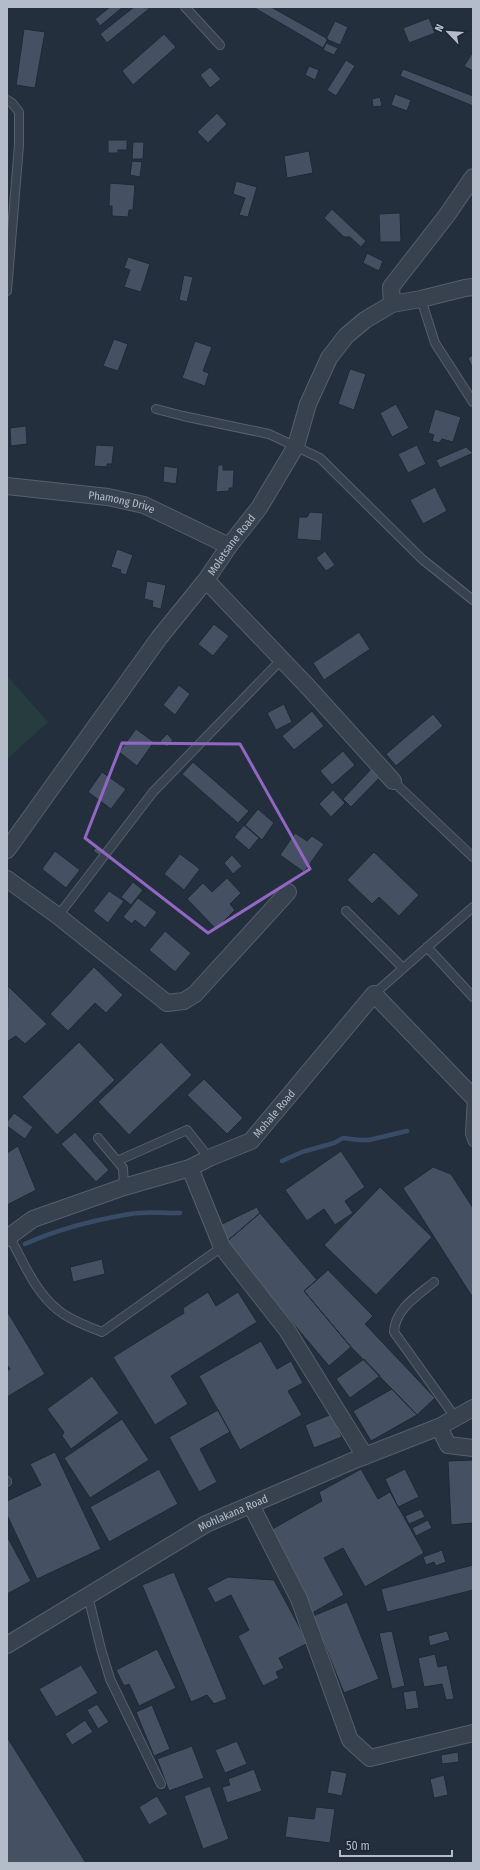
<svg xmlns="http://www.w3.org/2000/svg" width="480" height="1870" font-family="'Fira Sans Condensed',sans-serif">
<rect width="100%" height="100%" fill="#242f3e"/>
<path fill="#263c3f" d="M7,676L48,722L7,759Z"/>
<g fill="none" stroke-linecap="round" stroke-linejoin="round">
<path stroke="#394c67" stroke-width="4.5" d="M282,1161L302,1152L334,1143L343,1138L359,1140H369L407,1131
M25,1244C58,1229 94,1220 130,1214C146,1211 163,1213 180,1213"/>
</g>
<path fill="#455162" stroke="#1f2835" d="M110,7H123L100,26L95,19Z
M134,7L150,8L107,43L100,34Z
M253,7H271L328,39L323,48Z
M429,18L435,33L409,43L403,28Z
M335,21L348,27L340,45L326,39Z
M24,29L45,32L35,88L16,85Z
M164,34L176,47L133,85L122,71Z
M326,43L338,48L334,55L323,50Z
M473,52V71L464,66Z
M346,60L355,66L336,96L327,90Z
M309,66L319,70L315,80L305,75Z
M210,67L221,79L210,88L200,75Z
M403,69L473,96V106L400,76Z
M395,94L411,100L407,111L391,105Z
M380,97L382,106L373,107L372,99Z
M217,113L227,124L208,143L197,132Z
M108,140H127V150H118V153H108Z
M133,142H144L143,159H132Z
M309,151L313,173L287,178L284,156Z
M132,161L142,162L140,177L130,175Z
M236,181L257,187L248,217L239,215L245,198L233,194Z
M110,183L135,185L133,210H129L128,217L112,216V206H109Z
M332,209L366,241L361,247L350,237H344L324,218Z
M400,213L401,242H380L379,214Z
M367,253L383,261L379,271L363,263Z
M128,257L150,264L141,292L124,287L130,270L124,268Z
M184,275L193,277L187,302L179,300Z
M114,339L128,344L118,371L103,366Z
M195,341L212,347L203,371L209,373L205,386L182,378Z
M473,355V369L468,358Z
M350,369L366,374L354,410L338,404Z
M396,404L409,428L392,437L380,413Z
M435,409L461,417L453,442L442,439L439,443L432,441L434,435L428,433Z
M26,426L27,444L11,446L10,428Z
M96,445L114,446L112,464H107V467L94,466Z
M417,445L426,464L408,473L398,454Z
M466,447L473,453L440,468L436,460Z
M218,465H223V470H234L233,488H229V491L216,492Z
M164,466L178,468L176,484L163,482Z
M435,487L447,511L423,524L410,500Z
M310,512L323,513L321,541L297,539L299,517H307Z
M117,549L133,555L126,575L120,573L121,570L111,567Z
M325,551L335,565L326,571L316,558Z
M147,581L166,585L161,609L152,607L153,601L144,599Z
M214,624L229,636L213,656L198,644Z
M359,632L370,649L324,680L313,663Z
M179,685L190,694L175,715L163,705Z
M284,704L292,722L276,730L267,713Z
M312,711L324,726L294,750L282,736Z
M433,714L443,726L396,766L386,754Z
M136,729L154,742L137,766L119,752Z
M167,734L173,740L167,747L160,741Z
M343,751L355,765L332,785L320,771Z
M193,762L249,811L238,823L182,774Z
M374,766L383,774L351,807L343,799Z
M102,772L126,789L111,809L88,792Z
M333,790L345,803L331,817L319,804Z
M258,809L274,823L262,840L245,825Z
M244,825L259,838L249,850L234,837Z
M295,833L307,841L312,836L324,844L304,872L280,855Z
M97,846L102,850L99,855L93,851Z
M55,851L80,870L66,888L42,869Z
M374,852L419,895L399,916L379,897L372,904L347,880Z
M180,854L200,869L184,890L164,874Z
M232,855L242,866L233,874L224,863Z
M227,878L241,893L230,904L235,910L216,929L187,899L203,883L212,892Z
M133,882L143,890L131,905L121,897Z
M109,891L124,901L108,923L93,911Z
M138,898L157,912L145,928L135,920L132,924L123,917Z
M165,931L191,953L175,972L149,950Z
M94,967L123,995L106,1013L95,1003L68,1031L50,1014Z
M8,986L47,1024L25,1044L16,1036L8,1041L7,1040Z
M79,1042L115,1080L57,1135L22,1097Z
M161,1042L192,1075L129,1135L98,1102Z
M204,1079L243,1118L227,1134L187,1095Z
M14,1113L33,1127L25,1139L7,1126V1122Z
M75,1132L109,1170L96,1182L61,1144Z
M18,1146L36,1190L7,1205V1153Z
M341,1151L365,1187L345,1201L353,1213L335,1225L324,1209L307,1221L285,1190Z
M433,1167L451,1174L473,1208V1298L403,1188Z
M380,1187L432,1237L376,1295L324,1245Z
M257,1207L260,1213L225,1243L218,1226Z
M260,1213L317,1280L304,1291L351,1347L329,1366L225,1243Z
M102,1259L105,1274L73,1282L70,1267Z
M328,1270L373,1316L365,1324L435,1398L417,1415L351,1347L304,1291Z
M208,1292L216,1306L238,1292L257,1322L171,1376L188,1404L155,1425L113,1357L184,1313L183,1308Z
M7,1311L45,1374L7,1397V1371L10,1369L7,1365Z
M261,1341L277,1369L291,1361L303,1383L288,1391L302,1415L240,1450L199,1376Z
M364,1359L380,1376L350,1398L336,1379Z
M92,1376L119,1413L71,1449L62,1436L64,1432L47,1409Z
M392,1389L417,1415L371,1441L353,1411Z
M218,1410L230,1432L200,1449L217,1482L199,1492L169,1437Z
M332,1414L342,1437L314,1448L305,1425Z
M122,1419L149,1460L90,1498L64,1458Z
M55,1452L101,1549L37,1579L7,1515V1501L41,1485L30,1464Z
M473,1460V1523L451,1525L448,1461Z
M159,1469L178,1504L109,1542L90,1507Z
M361,1469L378,1499L390,1492L424,1553L365,1587L343,1548L324,1558L344,1595L312,1613L267,1532L322,1501L319,1492Z
M405,1469L419,1497L398,1507L385,1479Z
M421,1509L425,1517L409,1524L405,1516Z
M428,1520L432,1528L416,1536L412,1528Z
M7,1536L31,1581L7,1594Z
M442,1550L446,1562L436,1566L434,1562L426,1565L423,1557Z
M473,1565V1590L387,1612L381,1589Z
M174,1572L227,1699L214,1704L207,1695L191,1702L142,1585Z
M228,1577L274,1580L308,1643L279,1658L284,1668L276,1672L279,1678L263,1686L238,1636L249,1630L231,1595L215,1603L207,1588Z
M347,1602L379,1679L344,1693L313,1616Z
M392,1631L405,1686L392,1689L379,1633Z
M447,1631L450,1640L430,1646L428,1636Z
M157,1649L176,1688L139,1706L129,1684L124,1686L116,1670Z
M435,1654L438,1667L447,1665L454,1699L446,1700L442,1684L424,1687L418,1658Z
M81,1665L98,1693L56,1717L39,1689Z
M416,1690L419,1708L406,1710L403,1692Z
M97,1704L109,1722L98,1729L87,1710Z
M152,1705L170,1749L154,1756L136,1712Z
M85,1720L93,1732L72,1745L65,1734Z
M7,1737L86,1863H7Z
M237,1741L247,1764L225,1773L215,1750Z
M192,1746L204,1778L169,1791L157,1759Z
M458,1752L459,1762L442,1764L441,1755Z
M254,1769L262,1791L227,1803L222,1787L230,1785L228,1779Z
M331,1770L347,1773L342,1796L327,1793Z
M444,1775L448,1795L434,1798L430,1779Z
M210,1786L229,1839L203,1849L184,1796Z
M157,1796L168,1814L149,1825L139,1807Z
M316,1807L335,1809L330,1843L285,1837L288,1816L314,1819Z"/>
<g fill="none" stroke-linecap="round" stroke-linejoin="round">
<defs>
<path id="service" d="M185,7L220,45
M7,100L12,103L19,112V145L7,291
M421,299L435,343L473,402
M156,409L183,416L269,434L320,458L422,559L473,600
M393,781L473,857
M346,911L403,968
M58,916L153,792L282,659
M427,947L473,997
M374,994L473,907
M472,1096L470,1134L473,1142
M98,1138L123,1168L124,1187
M117,1161L187,1130L209,1158
M9,1236C23,1261 35,1292 58,1310C70,1320 87,1326 102,1332L222,1247
M434,1282C417,1296 395,1309 394,1332L455,1417
M7,1481V1482
M88,1596L101,1649L110,1679L161,1784"/>
<g id="minor">
<path d="M392,304L391,287L447,215L473,177"/>
<path id="s1" d="M7,486L108,497L144,505L229,546"/>
<path d="M206,580L309,688L393,781"/>
<path id="s2" d="M7,850L159,638L206,580L229,546L259,508L296,446L308,404L329,358L346,336L365,320L392,304L421,299L465,288L473,287"/>
<path d="M7,879L58,916L167,1003L184,1001L195,994L288,892"/>
<path d="M190,1168L222,1247L287,1330L365,1456"/>
<path id="s3" d="M7,1238L33,1219L124,1187L190,1168L209,1158L251,1141L374,994L473,1097"/>
<path d="M439,1427L448,1445L473,1448"/>
<path d="M251,1505L299,1599L350,1740L370,1758L473,1733"/>
<path id="s4" d="M7,1645L206,1524L357,1459L439,1427L473,1408"/>
</g>
</defs>
<use href="#service" stroke="#565f6c" stroke-width="10"/>
<use href="#minor" stroke="#565f6c" stroke-width="18"/>
<use href="#service" stroke="#38414e" stroke-width="8"/>
<use href="#minor" stroke="#38414e" stroke-width="16"/>
</g>
<path fill="none" stroke="#9266c3" stroke-width="3" stroke-linejoin="round" d="M122,743L240,744L310,869L208,933L85,838Z"/>
<g text-anchor="middle" dominant-baseline="central" stroke-width="3" stroke-linejoin="round" paint-order="stroke">
<g font-size="11" fill="#b4bcc9" stroke="#1d2633">
<text stroke="none"><textPath href="#s1" startOffset="116">Phamong Drive</textPath></text>
<text stroke="none"><textPath href="#s2" startOffset="379">Moletsane Road</textPath></text>
<text stroke="none"><textPath href="#s3" startOffset="300">Mohale Road</textPath></text>
<text stroke="none"><textPath href="#s4" startOffset="262">Mohlakana Road</textPath></text>
</g>
</g>
<rect width="480" height="1870" fill="none" stroke="#b4bcc9" stroke-width="16"/>
<g transform="translate(448 32) rotate(295)" stroke="#1d2633" stroke-width="3" paint-order="stroke">
<path d="M0-3L7 15L0 10L-7 15Z" fill="#b4bcc9"/>
<text y="-6" font-size="11" font-weight="bold" text-anchor="middle" fill="#b4bcc9">N</text>
</g>
<path d="M340 1850v6h112v-6" fill="none" stroke="#b4bcc9" stroke-width="2"/>
<text x="346" y="1850" font-size="12" fill="#b4bcc9" stroke="#1d2633" stroke-width="3" paint-order="stroke">50 m</text>
</svg>
